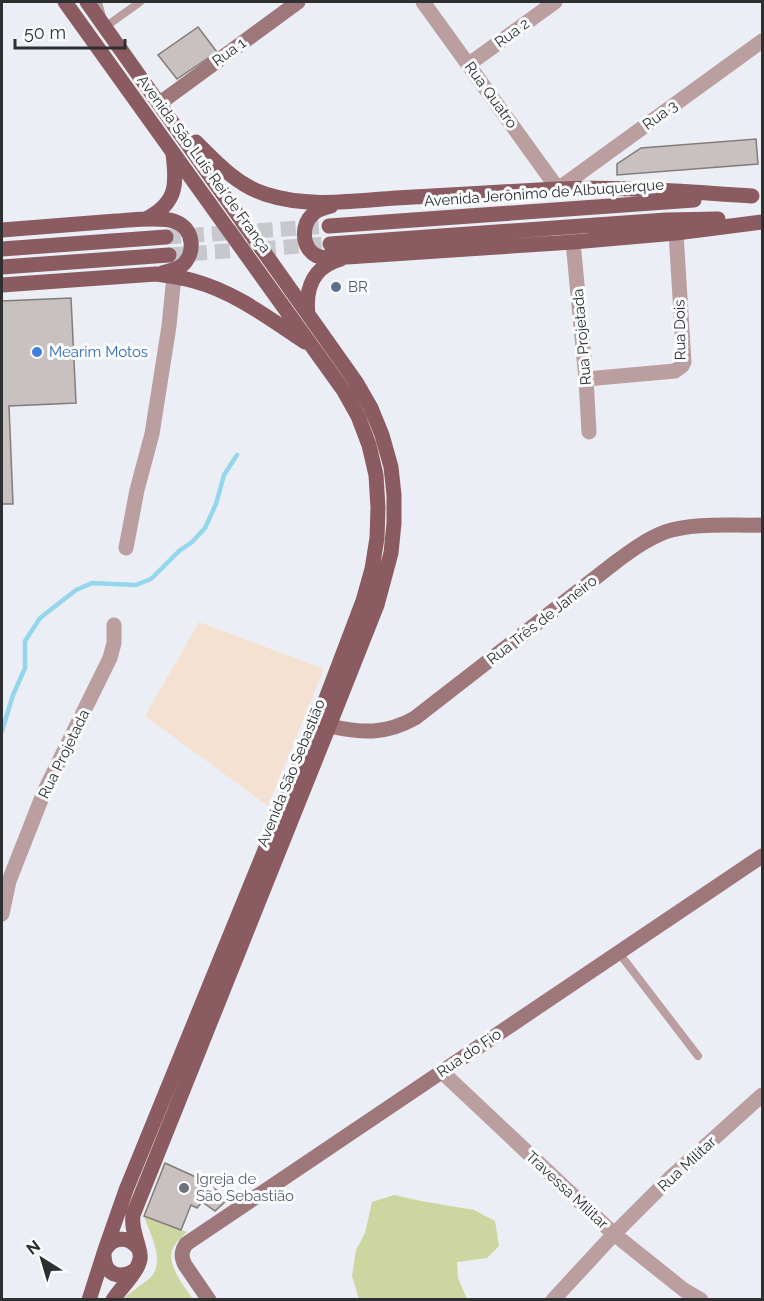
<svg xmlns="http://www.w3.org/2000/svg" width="764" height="1301" font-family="Raleway,sans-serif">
<rect width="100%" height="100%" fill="#eceef5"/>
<path fill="#f4e1d1" d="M199,622L324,669L268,806L145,716Z"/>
<path fill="#cdd6a1" d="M394,1195L421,1201L474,1210L495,1221L499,1246L487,1258L457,1262L458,1278L467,1299H359L352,1276L356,1250L365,1233L372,1202Z
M144,1216L187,1232C183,1236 177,1241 174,1246C164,1263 184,1286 193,1299L122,1300C130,1292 140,1286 149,1279C167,1262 150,1235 144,1216Z"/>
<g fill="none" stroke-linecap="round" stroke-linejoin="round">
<path stroke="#94d6eb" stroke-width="4.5" d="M2,731L13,695L25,668V641L40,618L76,590L92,583L136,585L151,579L179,551L192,542L205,528L216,504L224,475L237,455"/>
</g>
<path fill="#c9c1bf" stroke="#837c7a" stroke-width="1.5" d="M198,27L217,52L177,79L158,55Z
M756,139L758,164L617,175V164L641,148Z
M71,298L76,403L9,406L13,504H2V301Z
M165,1163L198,1178L229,1198L215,1211L202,1202L197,1208L191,1205L181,1230L144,1216Z"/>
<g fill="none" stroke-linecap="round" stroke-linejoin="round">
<path stroke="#c6c8ce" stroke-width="15" stroke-dasharray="15 8" stroke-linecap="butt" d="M166,237L329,226
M169,255L330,244"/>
<path stroke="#ba9ea0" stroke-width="8" d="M98,2L105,27L140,2
M619,953L698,1056"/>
<path stroke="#ba9ea0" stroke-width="15" d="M423,2L558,189L762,41
M469,64L555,2
M573,242L586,379L589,432
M586,379L675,371L682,366L684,362L676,233
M126,548L137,490L152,434L169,326L174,276
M2,914L9,881L44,792L110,658L114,643V625
M442,1072L614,1234L684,1290L701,1300
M553,1300L614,1234L671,1177L762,1095"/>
<path stroke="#9e777b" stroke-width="15" d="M160,103L298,2
M329,726C362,733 385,735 415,718L617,561C632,550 647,539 665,532C694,522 732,526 762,525
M209,1300L185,1265C181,1257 181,1252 186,1244L762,856"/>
<path stroke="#8a5b60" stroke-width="15" d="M65,2L344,391L358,416L369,445L376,475L378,508L377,538L372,569L363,601L316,725L126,1190L105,1250
M87,2L356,382L371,408L382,435L391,467L394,495V523L391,553L377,605L329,726L133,1215C131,1230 138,1240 140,1254C143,1268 120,1288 113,1300
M196,142C216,162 237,185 265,194C307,208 353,201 396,198C449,195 503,192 556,189C621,186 687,192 752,196
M331,206C324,208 318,209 313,214C301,225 301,248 317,256C326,259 338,257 347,257L573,242L676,233L762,222
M146,219C177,203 177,185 173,154
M329,226L694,200
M2,230C40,227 78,224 116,221C131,220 164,216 176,222C195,229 196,256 180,267C175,270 168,271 162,273
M330,244L666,220L718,219
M2,249L166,237
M2,267L169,255
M2,285L156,274C169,276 181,277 194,281C235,292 270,319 305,342
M308,314C305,288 314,266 341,259
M104,1255C104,1275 120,1280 135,1270
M89,1300L105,1250C113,1236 129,1236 138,1248"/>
</g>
<circle fill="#5c6f8a" stroke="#fbfcfe" stroke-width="2" cx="336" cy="287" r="6"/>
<circle fill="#3f7fe0" stroke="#fbfcfe" stroke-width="2" cx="37" cy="352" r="6"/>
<circle fill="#6b7280" stroke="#fbfcfe" stroke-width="2" cx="184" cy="1188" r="6"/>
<g text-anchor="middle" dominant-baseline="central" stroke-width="6" stroke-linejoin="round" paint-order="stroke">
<g font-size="15" fill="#2e2f31" stroke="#fbfcfe">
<text transform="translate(512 33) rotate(-36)">Rua 2</text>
<text transform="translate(229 52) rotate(-36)">Rua 1</text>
<text transform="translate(491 95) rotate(54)">Rua Quatro</text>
<text transform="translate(660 115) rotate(-36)">Rua 3</text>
<text transform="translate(204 164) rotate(54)">Avenida São Luís Rei de França</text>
<text transform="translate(544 193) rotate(-4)">Avenida Jerônimo de Albuquerque</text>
<text transform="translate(680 330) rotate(-91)">Rua Dois</text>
<text transform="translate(582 337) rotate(-95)">Rua Projetada</text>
<text transform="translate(542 620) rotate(-38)">Rua Três de Janeiro</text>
<text transform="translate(64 754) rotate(-64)">Rua Projetada</text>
<text transform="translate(291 773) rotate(-68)">Avenida São Sebastião</text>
<text transform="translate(469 1053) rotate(-34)">Rua do Fio</text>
<text transform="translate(687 1164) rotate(-43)">Rua Militar</text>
<text transform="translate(567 1190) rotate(43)">Travessa Militar</text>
</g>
<g font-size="15" fill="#4e5e75" stroke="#fbfcfe" text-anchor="start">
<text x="348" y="287">BR</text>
</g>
<g font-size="15" fill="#366cbe" stroke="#fbfcfe" text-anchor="start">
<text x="49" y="352">Mearim Motos</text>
</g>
<g font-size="15" fill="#5b616d" stroke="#fbfcfe" text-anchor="start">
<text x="196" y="1179">Igreja de<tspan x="196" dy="17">São Sebastião</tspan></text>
</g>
</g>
<rect width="764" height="1301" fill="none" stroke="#2e2f31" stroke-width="6"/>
<g transform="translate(42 1259) rotate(323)" stroke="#fbfcfe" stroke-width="4.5" paint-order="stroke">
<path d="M0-4.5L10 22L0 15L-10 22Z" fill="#2e2f31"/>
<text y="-9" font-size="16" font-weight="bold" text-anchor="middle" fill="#2e2f31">N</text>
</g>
<path d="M15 39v9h110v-9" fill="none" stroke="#2e2f31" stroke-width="3"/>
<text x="24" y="39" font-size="18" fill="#2e2f31" stroke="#fbfcfe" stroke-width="4.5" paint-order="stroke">50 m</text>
</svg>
